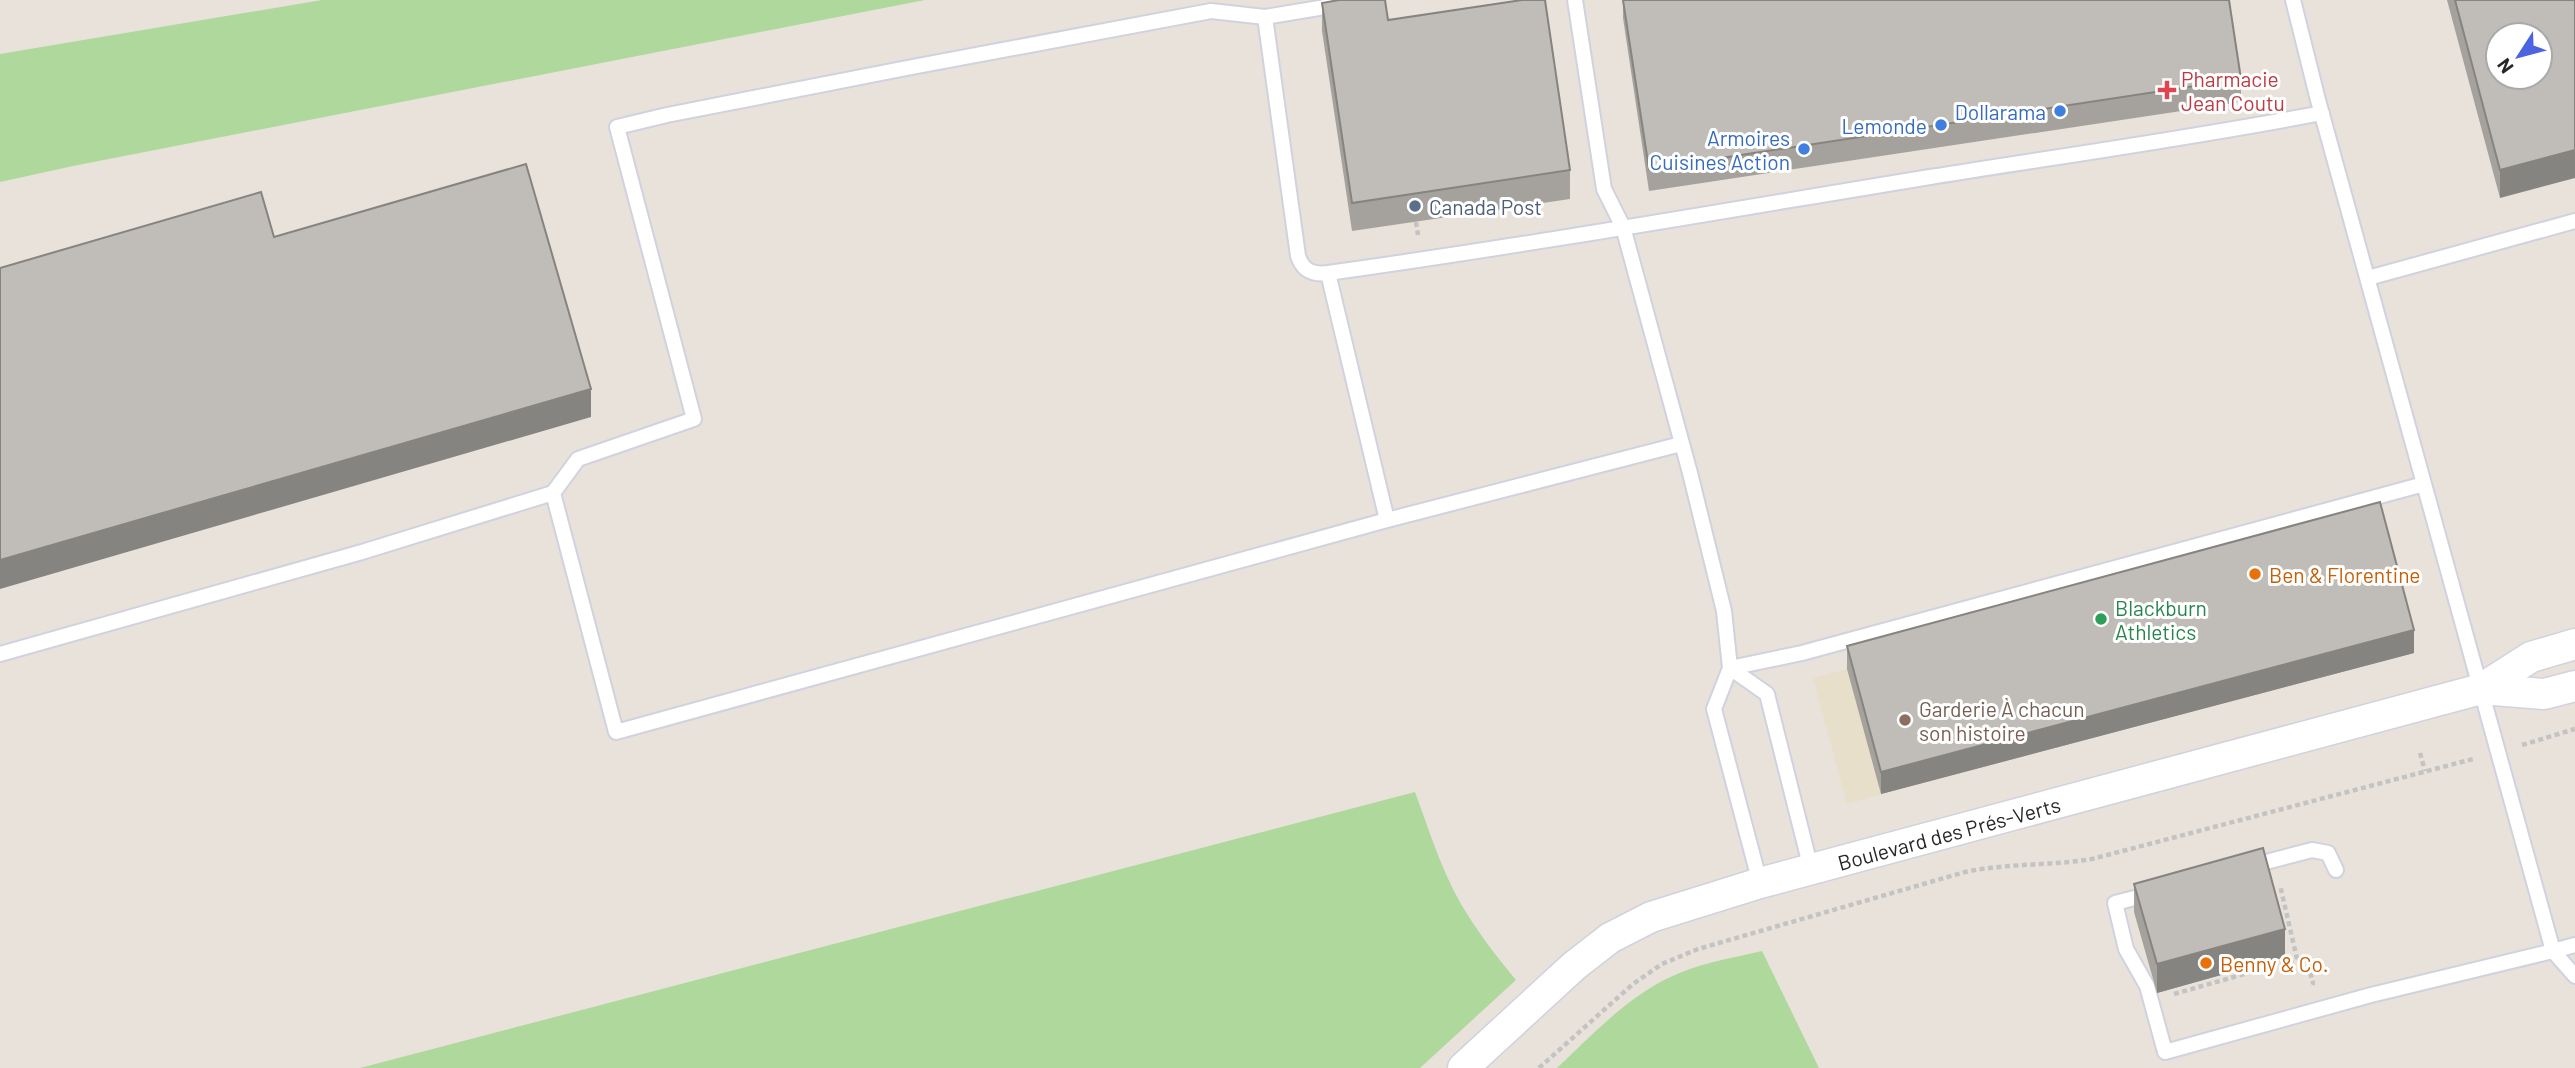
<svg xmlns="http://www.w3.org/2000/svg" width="2575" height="1068" font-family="Barlow,sans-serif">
<rect width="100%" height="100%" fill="#e8e2da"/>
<path fill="#e8dfcb" d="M1963,637L1998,762L1847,804L1813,678Z"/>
<path fill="#afd89d" d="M322,0H925L73,166L0,182V54Z
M1415,792C1429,830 1441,869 1461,904C1477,931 1496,956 1516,980L1420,1068H360Z
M1762,951L1819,1068H1557C1595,1032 1633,991 1682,972C1707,962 1736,957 1762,951Z"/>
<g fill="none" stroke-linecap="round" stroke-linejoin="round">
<defs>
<path id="service" d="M1575,0L1604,189L1623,227L1690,473L1724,611L1730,668L1714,709L1760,883
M2293,0L2318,100L2553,951L2575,945
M1265,17L1298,256C1303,271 1313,275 1328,273L1387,520
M1328,273C1529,245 1729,210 1930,177C2061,156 2192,138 2322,113
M2368,278L2575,221
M553,493L616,732L1387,520L1681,444
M0,654L362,552L553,493L578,459L694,419L617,127L667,115L912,67L1211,11L1265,17L1367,0
M1730,668L1802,653L2424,484
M1730,668L1767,694L1811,869
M2251,866L2312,850L2328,853L2336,870
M2150,894L2115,903L2126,949L2147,986L2165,1052L2371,995L2553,951L2575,976"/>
<path id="minor" d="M2481,689L2544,694L2575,686
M1463,1068L1574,966L1610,938L1651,917L1760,883L2481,689L2531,657L2575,644"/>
</defs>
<use href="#service" stroke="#d0d2de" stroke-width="18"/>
<use href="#minor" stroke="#d0d2de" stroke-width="33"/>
<path stroke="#c3c3c3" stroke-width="4.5" stroke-dasharray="5 3.5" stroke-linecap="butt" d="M1416,222L1418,235
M2522,745L2575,729
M2420,753L2425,771
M2297,959L2306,957L2313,983H2315
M2174,994L2297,959L2280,885
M1539,1068L1633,984L1662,964L1698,949L1965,872C2007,863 2050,866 2092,859L2473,759"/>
<use href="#service" stroke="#fff" stroke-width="14"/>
<use href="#minor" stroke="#fff" stroke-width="30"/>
</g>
<path fill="#a5a29d" d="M1623,0H2229L2241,79V102L1649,191L1623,18Z
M2447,0H2575L2500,198Z
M1322,3L1388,20L1570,170V199L1352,231L1322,31Z
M1847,646L2414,653L1881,794L1847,669Z
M2134,884L2285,957L2157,993L2134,912Z"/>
<path fill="#868480" d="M2575,150V178L2500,198V170Z
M591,389V417L0,589V560Z
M2414,630V653L1881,794V772Z
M2285,929V957L2157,993V964Z"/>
<path fill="#c0bcb7" stroke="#868480" stroke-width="2" fill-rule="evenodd" d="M1339,0H1385L1388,20L1522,0H1545L1570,170L1352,203L1322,3Z
M1623,0H2229L2241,79L1649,169Z
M2455,0H2575V150L2500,170ZM2498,35H2540V77H2498Z
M526,164L591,389L0,560V268L261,192L274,237Z
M2380,502L2414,630L1881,772L1847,646Z
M2263,848L2285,929L2157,964L2134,884Z"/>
<path fill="#e0444e" stroke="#fff" stroke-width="2.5" d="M2163.5 79.5h7v7h7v7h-7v7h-7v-7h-7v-7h7z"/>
<g fill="#3f7fe0" stroke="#fff" stroke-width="2.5">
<circle cx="2060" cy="111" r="7"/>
<circle cx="1941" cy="125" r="7"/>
<circle cx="1804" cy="149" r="7"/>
</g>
<circle fill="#5c6f8a" stroke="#fff" stroke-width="2.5" cx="1415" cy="206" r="7"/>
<g fill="#e8710a" stroke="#fff" stroke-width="2.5">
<circle cx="2255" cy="574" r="7"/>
<circle cx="2206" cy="963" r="7"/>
</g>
<circle fill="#2e9e5b" stroke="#fff" stroke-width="2.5" cx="2101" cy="619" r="7"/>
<circle fill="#8d6e63" stroke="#fff" stroke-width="2.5" cx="1905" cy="720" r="7"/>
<g text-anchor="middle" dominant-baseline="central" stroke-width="6" stroke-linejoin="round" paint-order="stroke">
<g font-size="21" fill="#be3a42" stroke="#fff" text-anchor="start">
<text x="2181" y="78">Pharmacie<tspan x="2181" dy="24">Jean Coutu</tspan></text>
</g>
<g font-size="21" fill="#366cbe" stroke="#fff" text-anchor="end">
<text x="2046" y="111">Dollarama</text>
<text x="1927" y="125">Lemonde</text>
<text x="1790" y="137">Armoires<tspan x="1790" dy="24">Cuisines Action</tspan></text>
</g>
<g font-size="21" fill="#4e5e75" stroke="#fff" text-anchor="start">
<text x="1429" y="206">Canada Post</text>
</g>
<g font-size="21" fill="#c56008" stroke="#fff" text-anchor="start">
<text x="2269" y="574">Ben &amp; Florentine</text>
<text x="2220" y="963">Benny &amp; Co.</text>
</g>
<g font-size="21" fill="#27864d" stroke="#fff" text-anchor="start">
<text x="2115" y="607">Blackburn<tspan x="2115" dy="24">Athletics</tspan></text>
</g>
<g font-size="21" fill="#785e54" stroke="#fff" text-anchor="start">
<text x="1919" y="708">Garderie À chacun<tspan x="1919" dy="24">son histoire</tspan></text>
</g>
<g font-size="21" fill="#272727" stroke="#fff">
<text transform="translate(1949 833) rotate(-15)">Boulevard des Prés-Verts</text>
</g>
</g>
<g transform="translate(2519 56) rotate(234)"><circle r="33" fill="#ffffff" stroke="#a9a9a9" stroke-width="2"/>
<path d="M0-5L12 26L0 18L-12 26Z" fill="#4d64e2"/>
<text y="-10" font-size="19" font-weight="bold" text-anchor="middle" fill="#272727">N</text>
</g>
</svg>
